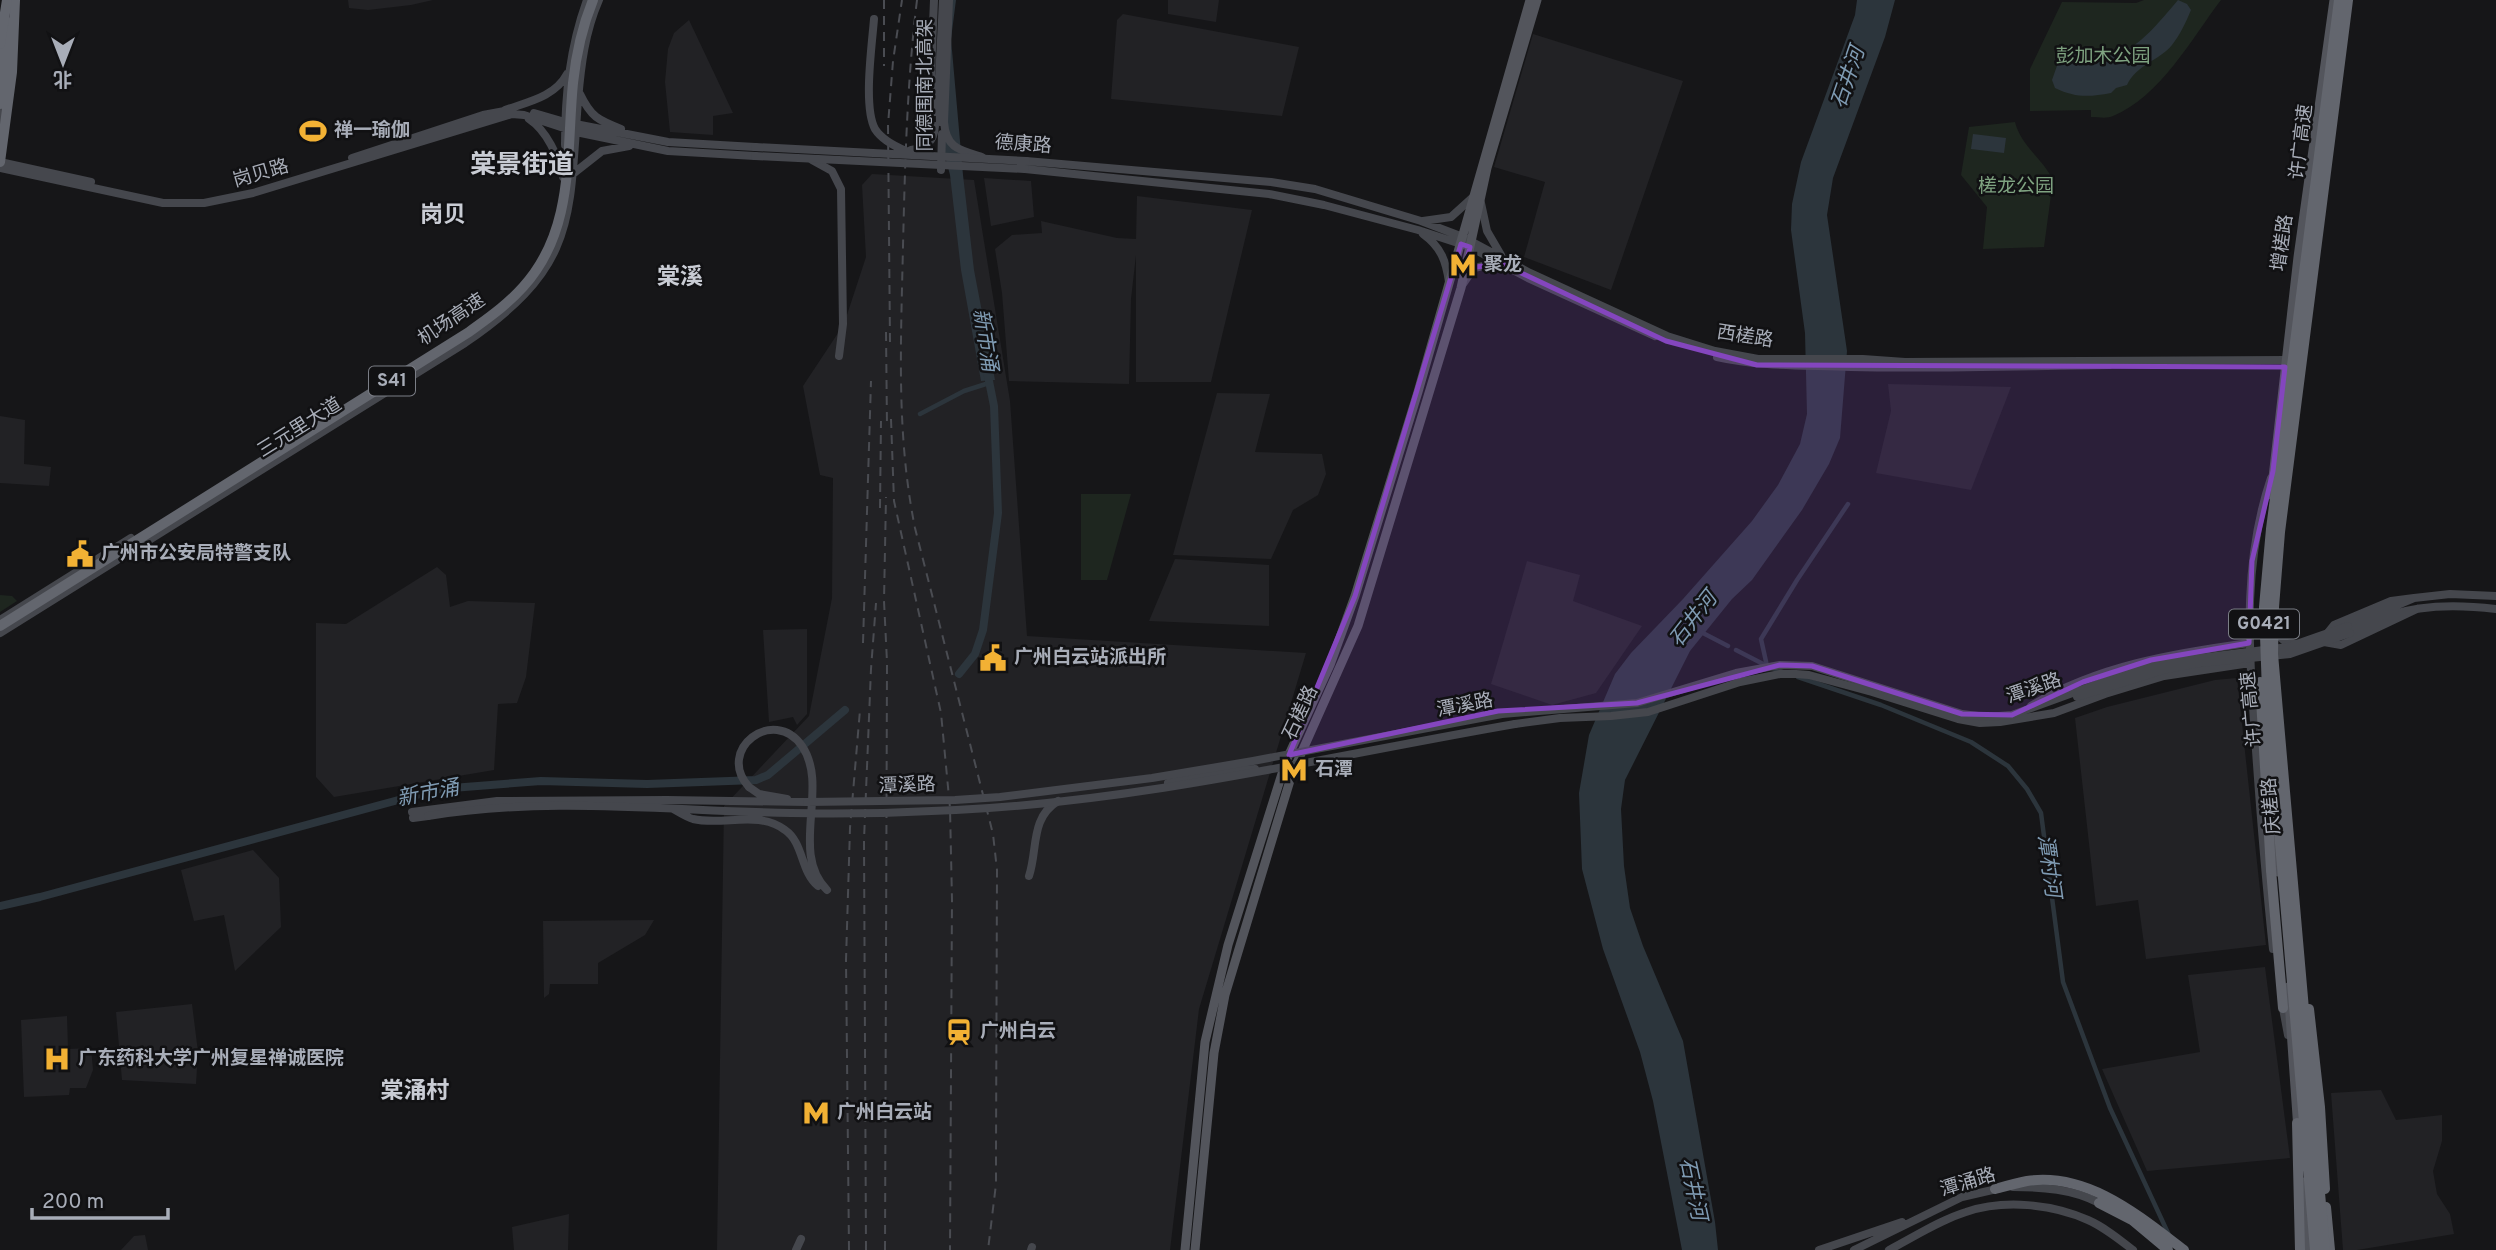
<svg xmlns="http://www.w3.org/2000/svg" width="2496" height="1250" font-family="Overpass,'Noto Sans SC',sans-serif">
<rect width="100%" height="100%" fill="#161618"/>
<path fill="#222225" d="M348,0H433L411,5L368,10L349,8Z
M1168,0H1219L1216,22L1168,14Z
M1123,14L1299,47L1282,116L1111,99L1117,20Z
M689,20L733,113L713,116V135L670,132L665,82L668,49L674,33Z
M1533,34L1683,81L1611,290L1524,257L1545,182L1494,167Z
M872,174L974,180L1010,401L1027,636L1306,653L1199,1009L1170,1250H717L724,806L809,716L832,598L833,478L820,475L803,386L844,324L866,257L862,185Z
M984,178L1031,181L1034,217L991,226Z
M1137,196L1252,210L1211,382H1136V255L1131,299L1129,384L1009,381L1002,293L995,249L1012,235L1042,233L1041,221L1117,238L1136,239Z
M1888,384L2011,387L1971,490L1876,473L1891,411Z
M1217,393L1270,394L1255,452L1322,454L1326,474L1318,495L1293,510L1271,559L1173,555Z
M0,416L25,420L24,464L51,467L49,486L0,483Z
M1175,559L1269,565V626L1149,621Z
M1527,561L1580,575L1573,601L1642,626L1596,693L1552,705L1491,684Z
M437,567L446,575L450,607L468,601L535,603L526,677L517,703L498,704L494,770L334,797L316,777V623L346,624Z
M807,629V714L797,725L793,717L769,722L763,630Z
M2237,678L2266,945L2146,959L2138,900L2096,906L2075,718L2107,707L2215,680Z
M253,850L279,878L281,927L235,971L224,915L194,921L181,870Z
M654,920L645,935L598,963V984H550L549,994L544,998L543,921Z
M2265,967L2290,1158L2147,1171L2102,1069L2200,1052L2188,975Z
M192,1004L198,1052L196,1084L122,1080L116,1012Z
M67,1016L68,1049L91,1048L93,1070L86,1088H70L69,1095L24,1097L21,1020Z
M2381,1090L2396,1120L2442,1115V1141L2433,1171L2437,1194L2450,1214L2454,1234L2357,1250H2343L2331,1093Z
M569,1214L568,1250H514L512,1227Z
M145,1235L148,1250H121L134,1236Z"/>
<path fill="#1e261f" d="M2144,0H2221C2192,38 2160,97 2113,116C2107,119 2098,117 2091,117V110L2030,111V69L2062,2L2136,3Z
M2015,122C2021,146 2043,159 2053,180L2044,247L1983,249L1987,207L1961,175L1969,127Z
M1081,494H1131L1107,580H1081Z
M0,595L12,596L17,601L0,612Z"/>
<path fill="#2c353c" d="M942,0H956L951,39L963,175L974,270L995,380L981,381L961,270L950,175L943,148Z
M1857,0H1895L1885,37L1833,178L1827,215L1847,351L1840,438L1829,464L1802,510L1752,580L1732,599L1690,651L1625,780L1621,809L1624,866L1630,908L1643,946L1683,1041L1715,1222L1718,1250H1682L1653,1101L1640,1052L1603,949L1582,869L1579,793L1589,735L1615,674L1631,653L1683,599L1752,521L1778,485L1800,444L1807,414L1805,333L1791,230L1792,204L1801,162L1855,15Z
M2178,0L2187,4L2191,10C2186,22 2180,35 2172,45C2160,60 2136,65 2127,85L2116,88L2111,93C2089,97 2076,98 2055,88L2052,80L2064,46C2118,75 2145,39 2178,0Z
M1973,134L2006,138L2004,153L1971,149Z"/>
<g fill="none" stroke-linecap="round" stroke-linejoin="round">
<path stroke="#2c353c" stroke-width="4.5" d="M920,414L964,391L989,383
M1701,632L1728,646
M1736,650L1767,666L1783,672
M1767,666L1761,639L1797,580L1848,504
M1798,677L1881,705L1971,742L2008,766L2027,789L2041,813L2063,982L2110,1108L2168,1233"/>
<path stroke="#2c353c" stroke-width="8" d="M959,674L975,654L983,630L998,513L994,406L987,371
M0,906L40,897L439,789L541,781L647,784L756,780L768,775L845,710"/>
<path stroke="#45474d" stroke-width="8" d="M934,0L931,74L934,112
M949,0L944,122C946,148 959,150 982,157
M580,94C591,117 598,120 621,129
M505,110C527,102 555,97 567,74
M534,113L565,122L668,142L755,147
M529,119C547,131 558,156 563,177
M0,121L3,98
M940,122L939,80L943,0
M565,145C565,94 570,47 587,0
M352,158L483,115L510,110
M812,160L832,171L841,189L843,324L839,356
M1026,161L1271,182L1315,189L1421,221L1463,237L1530,273L1667,336L1715,351L1758,359H1863L1905,362L2286,360
M0,162L91,182
M0,168L163,203H204L253,193L512,114L524,115L576,132L668,151L755,156
M1025,169L1269,194L1324,205L1418,230L1470,247L1528,278L1655,336
M941,170L942,134
M574,173L602,151L629,146
M1481,203L1487,231L1501,255
M1423,221L1451,217L1472,198
M1423,234C1441,247 1446,261 1449,282
M1463,284L1474,268L1497,263
M1717,357C1762,367 1805,365 1851,367C1937,369 2023,366 2109,365
M2271,478C2244,558 2248,639 2254,721C2259,797 2265,873 2273,949
M0,620L131,538
M2348,626L2414,598L2450,594L2496,596
M0,633L465,343C576,267 569,223 578,100C581,65 585,32 599,0
M2350,633C2364,627 2377,619 2391,615C2424,604 2462,605 2496,609
M2276,634L2287,643L2298,644
M2326,635L2334,625L2391,601L2414,598
M2324,642L2341,645L2417,609
M2031,706C2096,666 2175,653 2249,643
M1515,724L1560,718L1611,716L1648,712L1740,682L1780,674H1796L1809,675L1872,692L1958,719L1980,723L2000,722L2054,713L2105,694L2164,676L2250,663
M1168,783L1239,770L1255,769
M749,787L759,794L787,799
M412,812L497,801L667,800L807,802
M413,818L428,816
M1029,876C1038,849 1030,818 1058,801
M2282,1003L2288,1035
M2013,1187C2042,1187 2073,1189 2099,1203
M796,1250L801,1239
M1031,1250L1032,1247
M1819,1250L1902,1222
M1854,1250L1962,1197L2001,1188
M1889,1250C1914,1237 1940,1220 1966,1212C2004,1199 2052,1204 2088,1220C2104,1227 2119,1239 2133,1250"/>
<path stroke="#53555c" stroke-width="9" d="M2271,495L2298,257L2334,0
M2275,837L2278,872
M2288,987L2298,1130
M2303,1182L2308,1250
M1185,1250L1205,1042L1228,945L1286,761L1330,665L1355,596L1418,392L1530,0
M1195,1250L1214,1053L1225,995L1292,774L1358,626L1461,288L1487,168L1537,0"/>
<path stroke="#63666e" stroke-width="10" d="M0,104L7,22
M0,162L12,72L15,0
M2271,870L2283,1008
M1995,1189C2006,1186 2017,1183 2027,1181C2088,1172 2139,1216 2184,1250
M2099,1203L2132,1220L2168,1250
M2326,1207L2330,1250"/>
<path stroke="#4a4c52" stroke-width="2" stroke-dasharray="9 7" stroke-linecap="butt" d="M884,0V66
M917,0C907,82 905,164 903,246C901,341 896,434 915,528L993,834L997,870L996,1151V1184L988,1250
M886,332L887,427
M890,342L888,125L893,61L902,0
M891,419L894,501L941,713L950,808L952,900L950,1250
M880,508L881,421
M863,643L871,381
M849,1250L846,960L850,828L860,710
M866,1250L864,840L871,669L876,603
M885,1250L887,662L884,601L886,497"/>
<path stroke="#45474d" stroke-width="8" d="M874,19C872,45 863,107 875,129C882,140 894,146 906,151
M755,147L1026,161
M911,150C926,148 934,142 935,126
M755,156L1025,169
M2077,697L2167,669L2200,663L2290,654L2350,633
M749,787C715,750 774,705 802,746C830,787 789,852 827,890
M807,802L955,800L1000,797L1152,778L1253,761L1502,714L1637,703L1736,673L1780,665L1812,666L1962,714L1986,717L2012,715L2122,675L2168,662L2288,647L2348,626
M673,809C679,812 686,817 693,819C723,826 759,810 785,830C804,843 800,871 818,886
M428,816C548,796 670,811 791,813C845,814 901,813 956,810C1144,801 1330,756 1515,724"/>
<path stroke="#63666e" stroke-width="10" d="M0,44L7,0
M0,626L469,332C488,318 507,305 523,287C575,230 566,154 573,83C576,55 582,27 593,0
M2260,682L2271,870
M2309,1009L2320,1107L2325,1189
M2297,1123L2300,1250
M2315,1250L2267,692L2264,607L2271,529L2339,0
M2325,1250L2273,654L2274,607L2280,532L2348,0"/>
</g>
<path fill="#8446be" fill-opacity="0.2" stroke="#8446be" stroke-width="5" stroke-linejoin="round" d="M1461,244L1470,247L1465,269L1500,263L1666,341L1757,365L2285,367L2273,471L2252,561L2249,643L2151,660L2083,682L2012,715L1962,714L1812,666L1780,665L1637,703L1498,711L1289,755L1355,596Z"/>
<defs>
<symbol id="stadium-bare" viewBox="-9 -9 18 18"><path d="M0-5a6.5 5 0 1 0 0 10a6.5 5 0 1 0 0-10ZM-3.5-1.8h7v3.6h-7Z" fill="#f2b134" stroke="#111113" stroke-width="2.5" paint-order="stroke"/></symbol>
<symbol id="metro-bare" viewBox="-9 -9 18 18"><path d="M-5.5 5V-5H-3L0 0L3-5H5.5V5H3V-.5L0 4L-3-.5V5Z" fill="#f2b134" stroke="#111113" stroke-width="2.5" paint-order="stroke"/></symbol>
<symbol id="civic-bare" viewBox="-9 -9 18 18"><path d="M-.6-6.5H3V-4.5H.6V-3L4-1V1h2V6H-6V1h2V-1L-.6-3ZM-1.2 2.5V6h2.4V2.5Z" fill="#f2b134" stroke="#111113" stroke-width="2.5" paint-order="stroke"/></symbol>
<symbol id="station-bare" viewBox="-9 -9 18 18"><path d="M-3-6H3Q5-6 5-4V2Q5 4 3 4L4.5 6H3L1.5 4h-3L-3 6H-4.5L-3 4Q-5 4-5 2V-4Q-5-6-3-6ZM-3.5-4v3h7v-3ZM-3.5 1v1.5H-2V1ZM2 1v1.5H3.5V1Z" fill="#f2b134" stroke="#111113" stroke-width="2.5" paint-order="stroke"/></symbol>
<symbol id="hospital-bare" viewBox="-9 -9 18 18"><path d="M-5-5h3v3.5h4V-5h3V5h-3V1.5h-4V5h-3Z" fill="#f2b134" stroke="#111113" stroke-width="2.5" paint-order="stroke"/></symbol>
</defs>
<g fill-rule="evenodd">
<use href="#stadium-bare" x="294" y="112" width="38" height="38"/>
<use href="#metro-bare" x="1444" y="246" width="38" height="38"/>
<use href="#civic-bare" x="61" y="535" width="38" height="38"/>
<use href="#civic-bare" x="974" y="639" width="38" height="38"/>
<use href="#metro-bare" x="1275" y="751" width="38" height="38"/>
<use href="#station-bare" x="940" y="1013" width="38" height="38"/>
<use href="#hospital-bare" x="38" y="1040" width="38" height="38"/>
<use href="#metro-bare" x="797" y="1094" width="38" height="38"/>
</g>
<g text-anchor="middle" dominant-baseline="central" stroke-width="5" stroke-linejoin="round" paint-order="stroke">
<g fill="#111113" stroke="#7b7e86" stroke-width="2">
<rect x="369" y="366.5" width="46" height="29" rx="5"/>
<rect x="2229" y="609.5" width="70" height="29" rx="5"/>
</g>
<g font-size="18" font-weight="bold" fill="#a8adb8">
<text x="392" y="381">S41</text>
<text x="2264" y="624">G0421</text>
</g>
<g font-size="19" fill="#7fa381" stroke="#111113">
<text x="2103" y="57">彭加木公园</text>
<text x="2016" y="187">槎龙公园</text>
</g>
<g font-size="19" fill="#a8adb8" stroke="#111113">
<text transform="translate(926 85) rotate(-90)">同德围南北高架</text>
<text transform="translate(2302 142) rotate(-83)">许广高速</text>
<text transform="translate(1023 145) rotate(4)">德康路</text>
<text transform="translate(261 174) rotate(-16)">岗贝路</text>
<text transform="translate(2283 243) rotate(-82)">增槎路</text>
<text transform="translate(452 320) rotate(-34)">机场高速</text>
<text transform="translate(1745 337) rotate(9)">西槎路</text>
<text transform="translate(300 428) rotate(-32)">三元里大道</text>
<text transform="translate(2034 689) rotate(-19)">潭溪路</text>
<text transform="translate(1465 706) rotate(-11)">潭溪路</text>
<text transform="translate(2252 709) rotate(-95)">许广高速</text>
<text transform="translate(1301 713) rotate(-65)">石槎路</text>
<text transform="translate(907 786) rotate(-2)">潭溪路</text>
<text transform="translate(2272 806) rotate(-95)">庆槎路</text>
<text transform="translate(1968 1183) rotate(-17)">潭涌路</text>
</g>
<g font-size="19" font-weight="bold" fill="#a8adb8" stroke="#111113" text-anchor="start">
<text x="334" y="131">禅一瑜伽</text>
<text x="1484" y="265">聚龙</text>
<text x="101" y="554">广州市公安局特警支队</text>
<text x="1014" y="658">广州白云站派出所</text>
<text x="1315" y="770">石潭</text>
<text x="980" y="1032">广州白云</text>
<text x="78" y="1059">广东药科大学广州复星禅诚医院</text>
<text x="837" y="1113">广州白云站</text>
</g>
<g font-size="21" font-style="italic" fill="#7f9bb3" stroke="#111113">
<text transform="translate(1849 78) rotate(-71)">石井河</text>
<text transform="translate(984 340) rotate(81)">新市涌</text>
<text transform="translate(1694 620) rotate(-52)">石井河</text>
<text transform="translate(428 794) rotate(-11)">新市涌</text>
<text transform="translate(2048 866) rotate(82)">潭村河</text>
<text transform="translate(1692 1189) rotate(78)">石井河</text>
</g>
<g font-size="23" font-weight="bold" fill="#c9ccd4" stroke="#111113">
<text x="443" y="216">岗贝</text>
<text x="680" y="278">棠溪</text>
<text x="415" y="1092">棠涌村</text>
</g>
<g font-size="26" font-weight="bold" fill="#c9ccd4" stroke="#111113">
<text x="522" y="166">棠景街道</text>
</g>
</g>
<g transform="translate(63 63) rotate(180)" stroke="#111113" stroke-width="5" paint-order="stroke">
<path d="M0-5L12 26L0 18L-12 26Z" fill="#a8adb8"/>
<text y="-10" font-size="19" font-weight="bold" text-anchor="middle" fill="#a8adb8">北</text>
</g>
<path d="M32 1208v10h136v-10" fill="none" stroke="#a8adb8" stroke-width="3.5"/>
<text x="42" y="1208" font-size="21" fill="#a8adb8" stroke="#111113" stroke-width="5" paint-order="stroke">200 m</text>
</svg>
